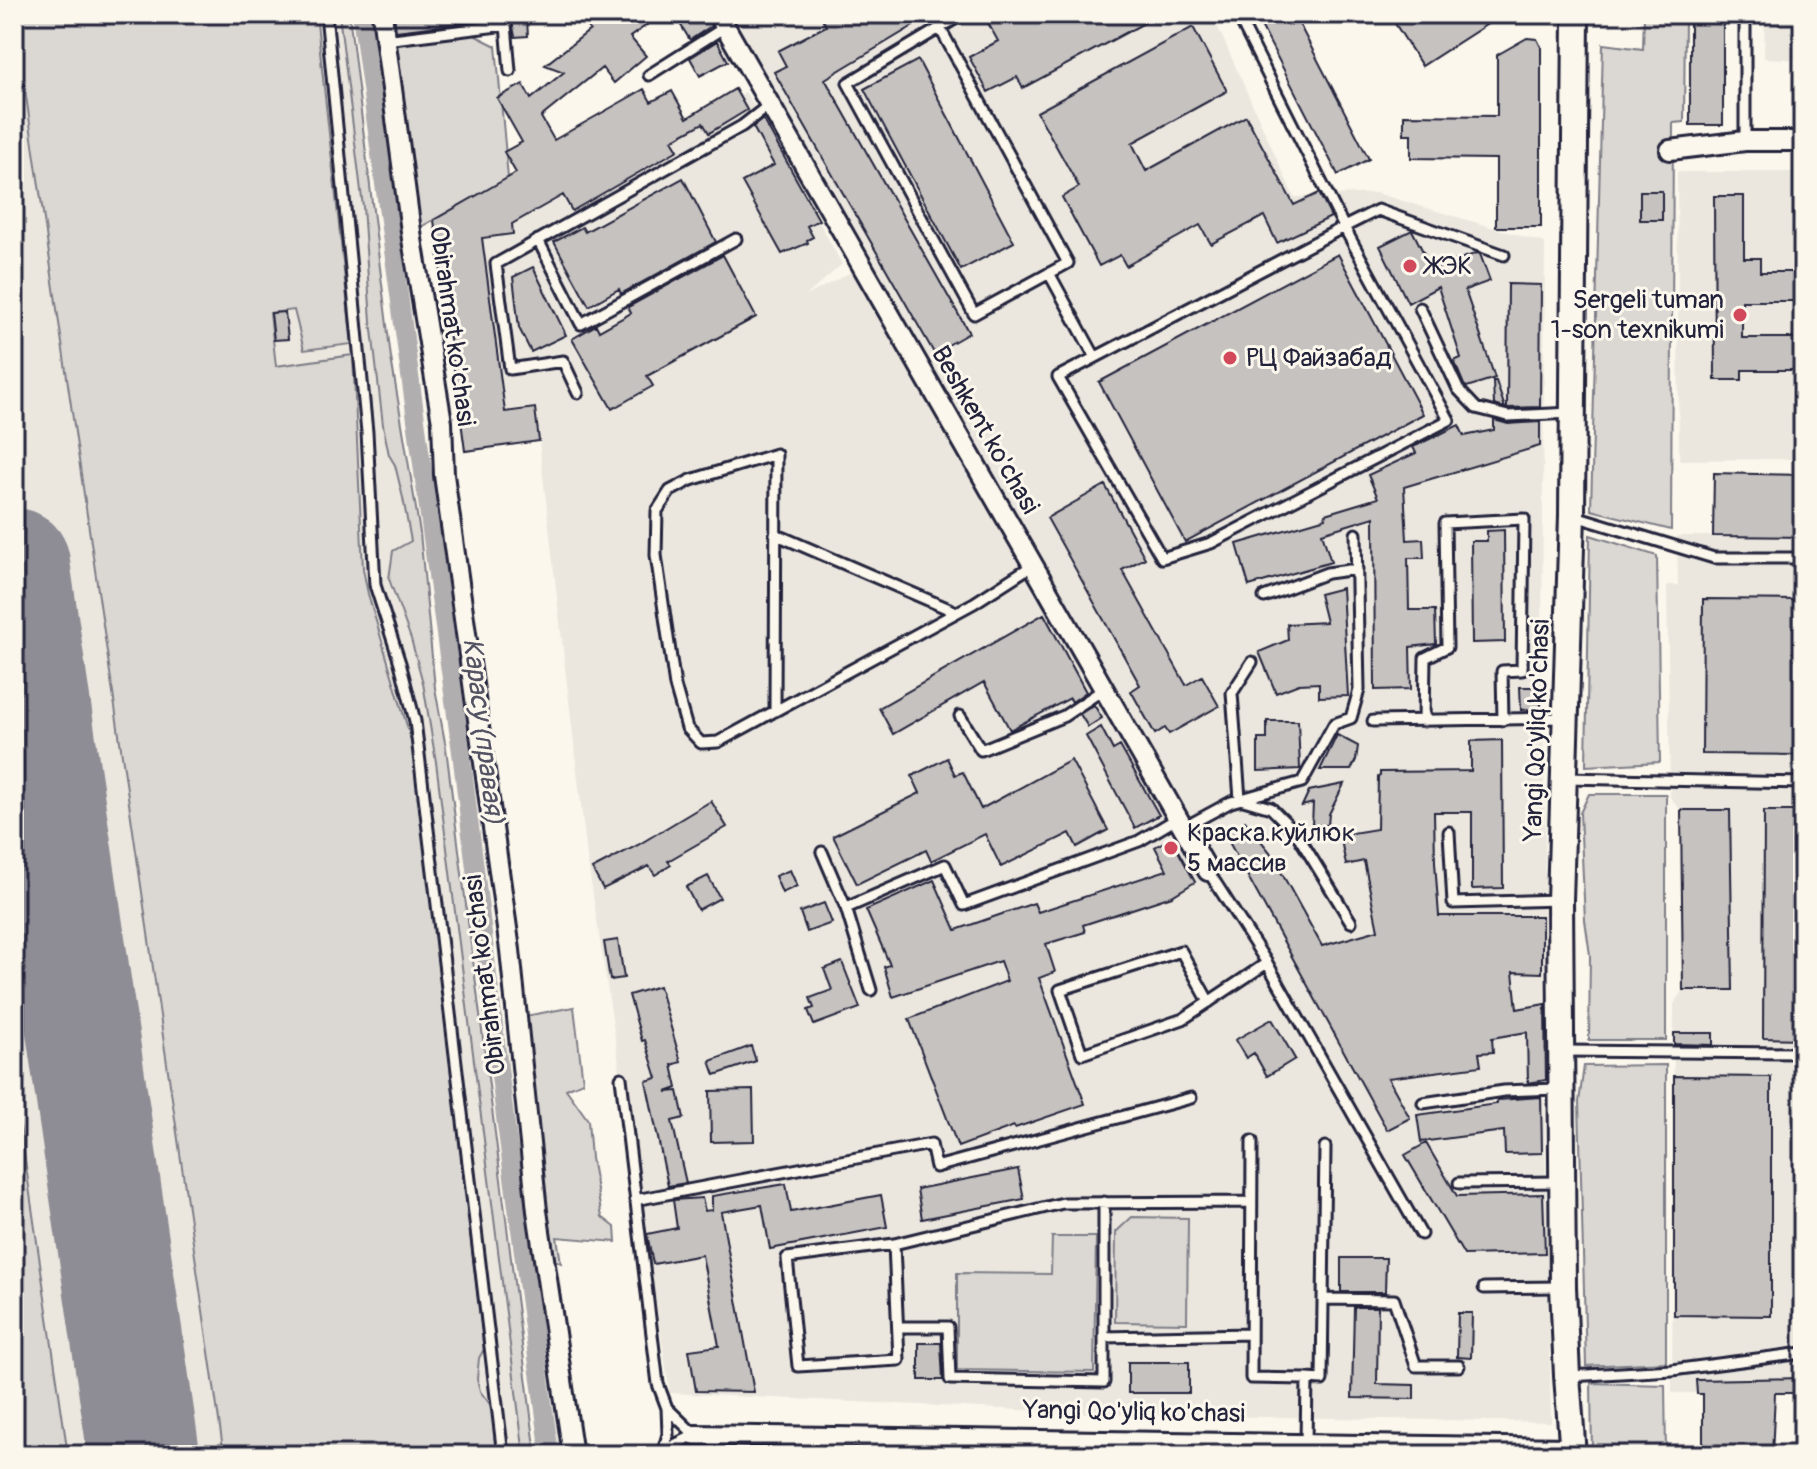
<svg xmlns="http://www.w3.org/2000/svg" width="1817" height="1469" font-family="Pangolin,sans-serif">
<rect width="100%" height="100%" fill="#fbf7ec"/>
<filter id="ink" filterUnits="userSpaceOnUse"><feTurbulence type="fractalNoise" baseFrequency=".0125" numOctaves="2"/><feDisplacementMap in="SourceGraphic" scale="16" xChannelSelector="R" yChannelSelector="G"/><feConvolveMatrix kernelMatrix="1 2 1 2 8 2 1 2 1" color-interpolation-filters="sRGB"/></filter>
<g filter="url(#ink)">
<path fill="#ebe7df" d="M14,14H339L363,207L371,321L383,425L389,455L395,465L403,498L411,542L391,555L389,579L411,639L423,683L436,762L524,1455H14Z
M712,14H1212L1294,197L1376,193L1545,243L1542,641L1545,830L1544,1085L1551,1422L1103,1414L670,1393L587,857L539,441L465,451L434,220L505,179L549,164L673,134L745,92L762,117L842,264L806,296L855,270Z
M1765,14H1803V60L1764,58Z
M1677,172H1803V459L1679,460Z
M1714,473L1803,475V1393H1672L1674,1004L1683,990L1681,811L1670,797L1667,585H1678L1677,536H1713Z"/>
<path fill="#dbd8d3" stroke="#7e7d87" stroke-width="2" d="M14,14H316L352,344L304,350L294,310L270,313L276,366L353,355L363,569L368,594L412,743L484,1349L479,1358L477,1379L480,1391L492,1407L496,1455H224Z
M339,14H349L391,358L420,533L435,688L446,748L536,1455H524L436,762L423,683L411,639L389,579L393,551L411,541L403,498L395,465L389,455L383,425L371,321L363,207Z
M1644,14H1685L1684,122L1673,123L1671,530L1591,510L1603,44L1643,49Z
M474,35L496,46L508,178L419,228L394,44Z
M1590,535L1657,556L1660,762L1586,766Z
M1589,794H1666V1040H1589L1590,955L1585,920L1580,813Z
M574,1007L583,1082L566,1089L588,1120L591,1158L602,1217L615,1227L616,1242L557,1237L561,1263L549,1258L525,1016Z
M1666,1065V1362L1586,1366L1579,1102L1584,1066Z
M14,1084L68,1455H14Z
M1132,1217L1188,1218L1187,1323L1115,1322L1116,1232Z
M1052,1237H1096L1094,1372L957,1370V1273L1051,1274Z
M1591,1383L1665,1385L1666,1455H1592Z"/>
<g fill="none" stroke-linecap="round" stroke-linejoin="round">
<path stroke="#b1aeb0" stroke-width="18" d="M361,14L461,752L505,1117L550,1455"/>
<path stroke="#8e8c94" stroke-width="112" d="M14,564L144,1455"/>
</g>
<path fill="#c6c2c0" stroke="#22223b" stroke-width="2" d="M394,14H478L479,21L396,31Z
M577,14H662L630,37L646,56L614,83L602,68L541,117L554,140L644,89L651,102L672,91L687,118L735,89L747,110L709,133L703,123L672,140L678,150L572,211L563,195L512,224L513,234L482,238L505,412L535,408L539,441L465,451L434,220L516,173L504,152L522,142L497,98L523,84L531,99L564,72L545,65L590,30Z
M674,14H705L711,26L690,40Z
M820,14H933L825,79L969,333L934,353L774,72L786,66L778,51L826,26Z
M1005,14H1161L1023,88L1017,77L988,92L969,57L998,41L988,23Z
M1255,14H1294L1369,159L1338,175Z
M1389,14H1503L1422,66Z
M1690,14H1723V125H1690Z
M527,20L528,36L515,37L512,21Z
M1193,27L1227,91L1132,143L1146,171L1246,116L1294,205L1319,193L1331,217L1277,243L1264,216L1211,244L1200,225L1126,266L1120,255L1099,266L1062,197L1079,187L1037,112Z
M1527,38L1537,39L1541,47V227H1496V159L1411,158V134H1404V115L1497,116V55Z
M717,41L728,61L700,76L690,58Z
M918,60L1014,242L961,270L864,89Z
M763,119L819,220L807,226L813,237L807,240L808,243L782,254L742,182L774,165L753,127Z
M683,178L716,242L621,294L619,289L589,306L554,242L582,227L585,232Z
M1640,191H1662V220H1640Z
M1714,196H1744V258H1760V272H1803V301H1742V338H1803V370H1742V380H1715Z
M1412,230L1432,269L1477,253L1480,254L1490,281L1465,290L1495,378L1467,387L1464,385L1454,361L1461,358L1438,287L1408,303L1380,246Z
M1338,254L1423,414L1185,542L1099,382Z
M723,255L756,317L647,376L653,386L612,409L572,339L596,325L599,331L631,313L628,307Z
M533,267L566,335L531,352L519,328L513,277Z
M1508,284L1541,285L1540,407L1507,408Z
M285,312L288,339L274,340L271,313Z
M1493,381H1496L1505,408L1494,405Z
M1494,420L1508,424L1540,422V446L1404,487L1407,540L1423,539L1424,558H1408L1409,610H1435L1436,644L1410,647L1411,689L1375,690L1374,517L1322,533L1331,562L1249,586L1237,544L1326,518L1325,514L1378,498L1368,475L1416,453L1413,447L1459,425L1464,436L1494,430Z
M1714,473L1803,475V537L1713,536Z
M1105,485L1145,558L1122,570L1186,685L1202,676L1219,706L1169,734L1165,728L1155,734L1131,691L1140,685L1047,518Z
M1504,530L1505,642L1472,643L1471,541H1487V531Z
M1342,588L1348,696L1319,697V683L1299,684L1276,693L1259,652L1288,640L1287,624L1326,622L1319,594Z
M1703,599L1803,600V755L1702,754Z
M1044,614L1086,692L1072,702L1070,698L1010,730L984,682L893,734L879,708Z
M1520,687H1541V709L1521,710Z
M1094,705L1102,718L1088,727L1080,714Z
M1267,721H1298L1300,769L1258,771V739H1267Z
M1101,727L1113,750L1120,746L1159,815L1135,828L1086,736Z
M1337,735L1358,746L1356,760L1351,770H1320Z
M1502,740L1503,888L1472,889V812H1434L1435,862L1439,916H1542V973L1513,972L1517,1009L1545,1004L1546,1080L1528,1083L1527,1032L1492,1038L1493,1052L1479,1053L1481,1066L1388,1078L1410,1118L1387,1130L1224,833L1245,821L1270,852L1322,946L1378,930L1364,861L1346,865L1340,835L1377,829L1378,777L1380,776V772L1471,771V741Z
M947,758L955,775L963,772L981,809L1071,760L1108,830L1077,847L1070,833L1001,867L985,834L931,861L926,850L857,884L833,836L920,793L912,776Z
M1344,784L1329,814L1328,825H1312L1313,803L1302,806L1309,791Z
M711,801L727,827L668,861L671,865L655,875L649,866L603,889L592,869L638,845Z
M1681,810H1730L1733,990H1683Z
M1764,811H1803V1039L1763,1038Z
M1171,838L1195,882L1172,896L1083,925L1085,932L1046,944L1055,972L1039,978L1085,1104L1015,1128L1014,1126L958,1147L909,1019L1007,981L1000,961L893,997L884,967L890,965L866,910L934,880L956,930L1034,903L1038,912L1167,870L1155,847Z
M790,870L797,886L782,893L775,876Z
M708,876L720,898L698,910L686,887Z
M824,903L832,923L807,932L800,912Z
M618,940L624,978L610,980L604,942Z
M842,962L860,1008L814,1025L808,1010L814,1008L810,998L832,990L824,969Z
M659,986L681,1062L672,1065L677,1088L666,1092L678,1091L684,1118L672,1121L686,1183L668,1186L646,1081L657,1078L645,1040L642,1041L629,995Z
M1272,1019L1295,1059L1267,1076L1254,1053L1246,1058L1235,1040Z
M1674,1033H1713V1045L1674,1044Z
M751,1046L756,1061L715,1075L710,1061Z
M1674,1076L1771,1077V1316L1674,1315Z
M753,1090L754,1141L711,1142L710,1091Z
M1541,1097L1542,1153L1505,1154L1504,1131L1421,1142L1417,1115L1497,1104V1100Z
M1426,1143L1457,1196L1543,1194L1545,1253L1464,1255L1405,1155Z
M1018,1169L1024,1199L922,1219L917,1189Z
M786,1184L791,1212L881,1195L887,1227L770,1249L762,1205L721,1212L754,1392L696,1391L689,1350L719,1346L702,1255L653,1264L647,1234L677,1228L673,1200L702,1198L705,1211L712,1210V1196Z
M1341,1258H1386L1385,1292H1341Z
M1354,1307H1378L1377,1384L1414,1385V1399L1352,1398Z
M1458,1313H1472L1471,1358L1457,1357Z
M919,1343H941L943,1380H919Z
M1128,1362H1189V1393H1128Z
M1803,1378V1393H1775L1772,1455H1703V1394H1697L1696,1380Z"/>
<g fill="none" stroke-linecap="round" stroke-linejoin="round">
<defs>
<path id="service" d="M326,14L367,432L375,585L400,663L415,721L503,1455
M1237,14L1344,227L1449,420L1211,543L1162,558L1058,377L1344,227L1378,210L1504,255
M940,28L1068,263L974,314L848,83L963,14
M385,40L506,25L510,71
M649,75L725,27
M1745,141V14
M538,240L581,324L736,239
M1049,273L1095,357
M1420,308L1458,389L1476,408L1508,416L1572,413
M578,393L563,361L510,369L496,264L742,126L769,105
M1575,516L1714,558H1803
M775,534L956,612
M1264,597L1327,573L1357,569
M1252,662L1232,693L1240,799L1271,808L1297,834L1351,922
M775,711L776,454L691,480L670,491L657,511L656,555L675,686L687,728L701,743L718,742L974,603L1033,565
M960,716L981,750L1064,716L1104,689
M1373,721L1563,718
M1424,721L1425,658L1447,647L1445,523L1524,519L1522,670L1502,671L1503,720
M1566,778L1803,783
M1183,828L1231,802L1302,782L1334,724L1351,718L1359,690L1356,534
M1449,832L1453,903L1560,900
M822,852L846,908L871,990
M1208,871L1267,963L1421,1234
M846,908L945,865L964,905L1139,841L1178,818
M1209,1002L1181,951L1060,990L1082,1054L1183,1019L1267,963
M1564,1051L1803,1053
M621,1078L658,1384L667,1408L695,1435
M1423,1103L1504,1091L1558,1089
M1252,1141L1251,1378L1307,1379L1306,1443
M1459,1183L1559,1182
M635,1200L931,1144L936,1167L1191,1098
M1104,1202V1337L1251,1334
M894,1244L787,1258L798,1366L899,1360L894,1244L1063,1203L1251,1202
M1484,1288L1561,1287
M1323,1299L1394,1300L1416,1366H1459
M898,1327H948L950,1379L1104,1382V1337
M1570,1376L1672,1370L1803,1353
M1307,1379L1322,1380L1325,1147
M662,1455L668,1434L667,1408
M665,1455L676,1444L695,1435"/>
<path id="minor" d="M382,14L412,239L442,422L444,475L510,950L537,1211L573,1455
M718,14L1208,871
M1670,150L1745,141H1803
M695,1435L1573,1448"/>
<path id="tertiary" d="M1573,1455L1567,1376L1563,1287L1560,900L1572,515L1576,14"/>
</defs>
<use href="#service" stroke="#22223b" stroke-width="15"/>
<use href="#minor" stroke="#22223b" stroke-width="24"/>
<use href="#tertiary" stroke="#22223b" stroke-width="30"/>
<use href="#service" stroke="#fbf7ec" stroke-width="9"/>
<use href="#minor" stroke="#fbf7ec" stroke-width="18"/>
<use href="#tertiary" stroke="#fbf7ec" stroke-width="24"/>
</g>
</g>
<g fill="#d1495b" stroke="#fbf7ec" stroke-width="3">
<circle cx="1410" cy="266" r="8"/>
<circle cx="1740" cy="315" r="8"/>
<circle cx="1230" cy="358" r="8"/>
<circle cx="1171" cy="848" r="8"/>
</g>
<g text-anchor="middle" dominant-baseline="central" stroke-width="6" stroke-linejoin="round" paint-order="stroke">
<g font-size="26" fill="#22223b" stroke="#fbf7ec" text-anchor="start">
<text x="1426" y="266">ЖЭК</text>
<text x="1724" y="300" text-anchor="end">Sergeli tuman<tspan x="1724" dy="30">1-son texnikumi</tspan></text>
<text x="1246" y="358">РЦ Файзабад</text>
<text x="1187" y="833">Краска.куйлюк<tspan x="1187" dy="30">5 массив</tspan></text>
</g>
<g font-size="26" fill="#22223b" stroke="#fbf7ec">
<text transform="translate(452 326) rotate(82)">Obirahmat ko'chasi</text>
<text transform="translate(985 430) rotate(60)">Beshkent ko'chasi</text>
<text transform="translate(1537 730) rotate(-88)">Yangi Qo'yliq ko'chasi</text>
<text transform="translate(485 975) rotate(-97)">Obirahmat ko'chasi</text>
<text transform="translate(1134 1412) rotate(1)">Yangi Qo'yliq ko'chasi</text>
</g>
<g font-size="28" font-style="italic" fill="#545364" stroke="#fbf7ec">
<text transform="translate(483 731) rotate(83)">Карасу (правая)</text>
</g>
</g>
<rect width="1817" height="1469" fill="none" stroke="#fbf7ec" stroke-width="48"/>
<rect x="24" y="24" width="1769" height="1421" fill="none" stroke="#22223b" stroke-width="3" filter="url(#ink)"/>
</svg>
